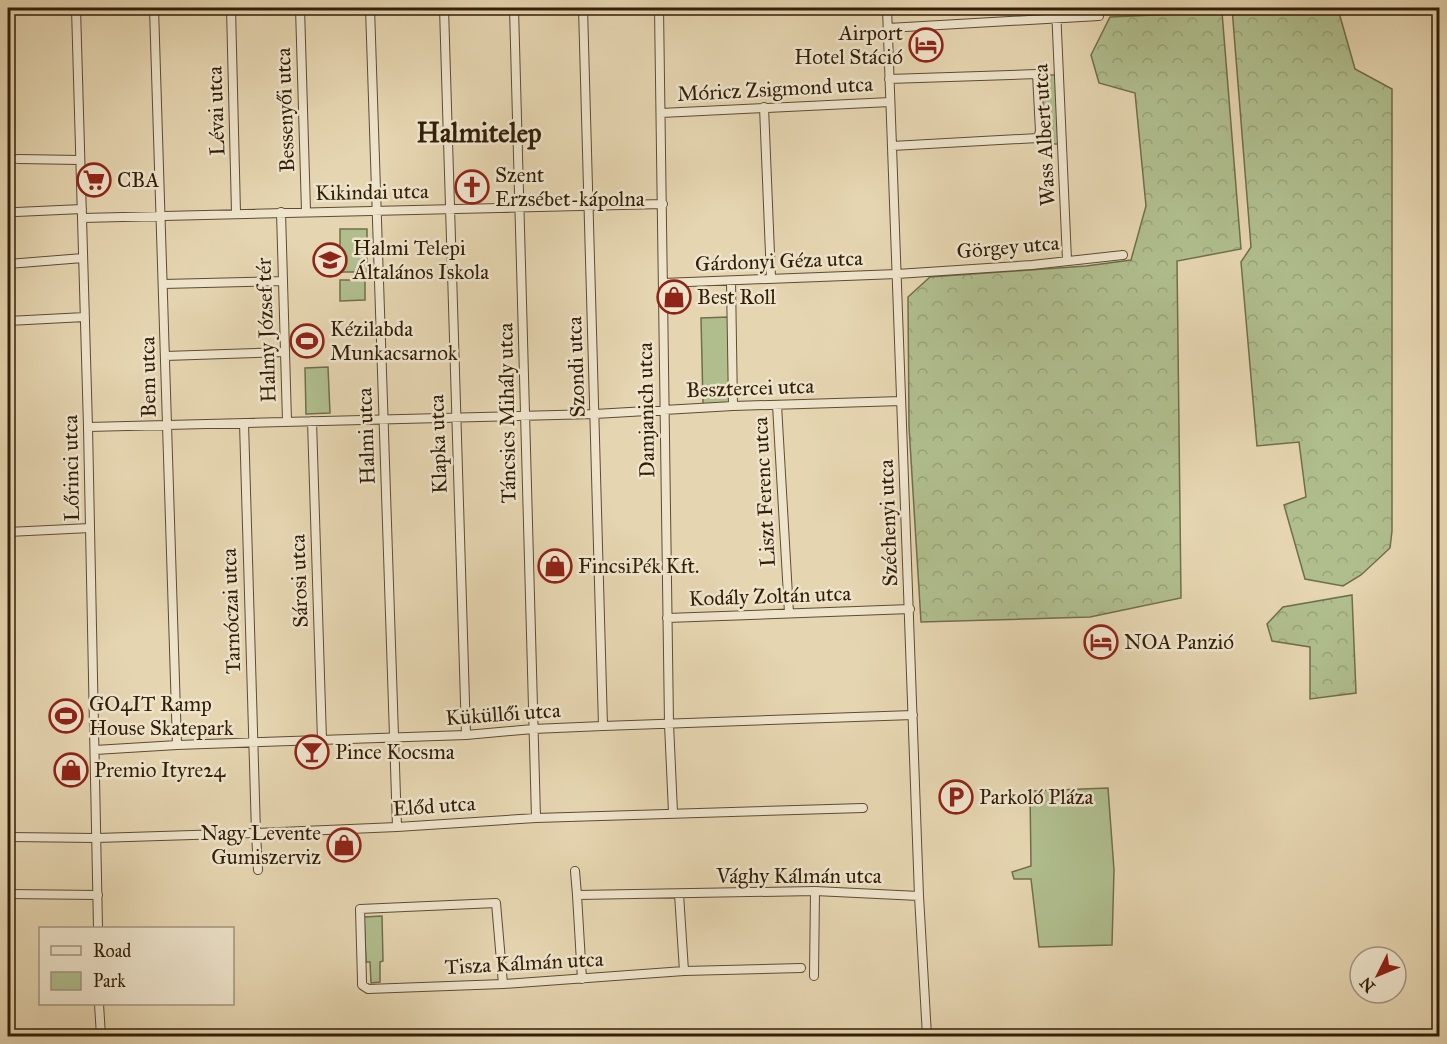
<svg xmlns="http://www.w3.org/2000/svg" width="1447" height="1044" font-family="'IM FELL Great Primer',serif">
<defs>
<pattern id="forest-crowns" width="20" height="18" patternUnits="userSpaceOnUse" patternTransform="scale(1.5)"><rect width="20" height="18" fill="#b0be8e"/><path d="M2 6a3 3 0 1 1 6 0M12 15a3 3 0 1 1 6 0" fill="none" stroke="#98a379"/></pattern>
</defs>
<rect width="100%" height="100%" fill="#e5d5b0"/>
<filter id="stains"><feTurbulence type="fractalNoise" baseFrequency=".00333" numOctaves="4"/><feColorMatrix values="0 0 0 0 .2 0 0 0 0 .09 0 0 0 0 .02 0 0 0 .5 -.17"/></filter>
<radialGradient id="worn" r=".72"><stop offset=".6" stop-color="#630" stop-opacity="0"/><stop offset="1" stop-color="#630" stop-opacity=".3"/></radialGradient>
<path fill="#b0be8e" stroke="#716e4b" stroke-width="1.5" d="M1039,75H1056L1058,144H1052L1044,139L1042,131Z
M340,229H367V272H340Z
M340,280H365V300L340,301Z
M729,317L731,403L703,404L701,318Z
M328,367L330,413L306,414L305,368Z
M1108,788L1114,870L1112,945L1039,947L1031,879H1014L1012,872L1031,866L1030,791Z
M382,916L383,961L380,962V982L371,983L370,962H366L364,917Z"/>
<path fill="url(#forest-crowns)" stroke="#716e4b" stroke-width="1.5" d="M1232,8H1391L1390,14L1338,9L1355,69L1392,89V531L1390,548L1361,575L1343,586L1305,579L1284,505L1306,497L1299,442L1257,446L1241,262L1251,247Z
M1222,12L1241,249L1177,261L1181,598L1090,617L921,622L909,427L908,297L930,277L1086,266L1131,260L1146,206L1135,93L1099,83L1091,55L1110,17Z
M1352,595L1356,693L1310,699V647L1272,641L1267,624L1283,607Z"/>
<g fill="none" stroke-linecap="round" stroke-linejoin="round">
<defs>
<path id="minor" d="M76,8L88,427L98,928
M154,8L177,745
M231,8L236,213
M300,8L306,211
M370,8L397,827
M444,8L466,735
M514,8L536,818
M583,8L603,726
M659,8L669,724L673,812
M887,8L919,896L927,1036
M1056,8L1067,260
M76,9L133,8
M888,28L1099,16
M889,79L1037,74L1040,131L1038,138L892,146
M764,107L771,278
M661,113L890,102
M18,159L80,160
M16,212L82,209
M281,212L287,421
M82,218L663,204
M8,264L83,258
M731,281L733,406
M663,283L897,274L1032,265L1123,255
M163,284L283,281
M8,321L85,317
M165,356L285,352
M777,405L789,613
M312,421L322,740
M244,423L256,833L258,870
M88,427L595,414L733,406L901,401
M8,532L90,528
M667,618L910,609
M95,750L177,745L466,735L533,729L603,726L913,715
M8,837L97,838L256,833L397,827L536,818L863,808
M575,871L577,895
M8,894L98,895
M679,894L684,971L801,968
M814,976L815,891
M582,979L577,895L815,891L919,896
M503,984L496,903L360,909L362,981V985L368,989L503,984L684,971
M99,1004L101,1036"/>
</defs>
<use href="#minor" stroke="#5f4c32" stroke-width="10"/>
<use href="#minor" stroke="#eee4cc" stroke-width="8"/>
<defs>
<path id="rail" d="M8,42L14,8"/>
</defs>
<use href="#rail" stroke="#321e08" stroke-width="4"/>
<use href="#rail" stroke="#eee4cc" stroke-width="1.5" stroke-dasharray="4.5" stroke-linecap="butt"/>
</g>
<defs>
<symbol id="hotel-ring" viewBox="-11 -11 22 22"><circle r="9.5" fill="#eee4cc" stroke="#8f2418" stroke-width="1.5"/><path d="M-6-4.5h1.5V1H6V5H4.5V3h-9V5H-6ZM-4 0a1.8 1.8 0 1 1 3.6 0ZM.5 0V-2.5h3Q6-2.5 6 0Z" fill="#8f2418"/></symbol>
<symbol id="supermarket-ring" viewBox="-11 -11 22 22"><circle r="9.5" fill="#eee4cc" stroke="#8f2418" stroke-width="1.5"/><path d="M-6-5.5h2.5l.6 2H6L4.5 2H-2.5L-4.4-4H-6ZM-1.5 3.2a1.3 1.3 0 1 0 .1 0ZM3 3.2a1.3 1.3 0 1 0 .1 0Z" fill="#8f2418"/></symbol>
<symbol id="church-ring" viewBox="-11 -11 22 22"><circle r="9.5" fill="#eee4cc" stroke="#8f2418" stroke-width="1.5"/><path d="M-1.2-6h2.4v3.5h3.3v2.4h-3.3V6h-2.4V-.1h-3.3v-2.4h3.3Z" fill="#8f2418"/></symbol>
<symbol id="school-ring" viewBox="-11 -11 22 22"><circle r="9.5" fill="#eee4cc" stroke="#8f2418" stroke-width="1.5"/><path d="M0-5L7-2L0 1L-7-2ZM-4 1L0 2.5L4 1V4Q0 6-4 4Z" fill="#8f2418"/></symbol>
<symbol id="shop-ring" viewBox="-11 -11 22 22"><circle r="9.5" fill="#eee4cc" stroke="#8f2418" stroke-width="1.5"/><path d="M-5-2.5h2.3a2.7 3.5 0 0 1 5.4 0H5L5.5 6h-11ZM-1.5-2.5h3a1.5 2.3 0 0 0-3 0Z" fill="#8f2418"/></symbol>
<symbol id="stadium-ring" viewBox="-11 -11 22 22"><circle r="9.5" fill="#eee4cc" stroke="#8f2418" stroke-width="1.5"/><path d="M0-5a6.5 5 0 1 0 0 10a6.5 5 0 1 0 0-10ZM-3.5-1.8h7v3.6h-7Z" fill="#8f2418"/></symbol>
<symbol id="bar-ring" viewBox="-11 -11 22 22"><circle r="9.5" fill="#eee4cc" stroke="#8f2418" stroke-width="1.5"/><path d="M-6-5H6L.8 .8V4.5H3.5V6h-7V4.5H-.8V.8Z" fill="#8f2418"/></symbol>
<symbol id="parking-ring" viewBox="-11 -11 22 22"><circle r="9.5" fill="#eee4cc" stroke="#8f2418" stroke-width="1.5"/><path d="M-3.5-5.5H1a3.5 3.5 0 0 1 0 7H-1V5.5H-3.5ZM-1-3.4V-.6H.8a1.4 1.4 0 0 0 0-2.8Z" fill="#8f2418"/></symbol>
</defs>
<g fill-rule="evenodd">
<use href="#hotel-ring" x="907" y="26" width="38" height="38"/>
<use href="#supermarket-ring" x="75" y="161" width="38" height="38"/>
<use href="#church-ring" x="453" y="168" width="38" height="38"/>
<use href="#school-ring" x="311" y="241" width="38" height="38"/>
<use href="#shop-ring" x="655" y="278" width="38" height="38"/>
<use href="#stadium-ring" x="288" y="322" width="38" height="38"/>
<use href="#shop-ring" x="536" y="547" width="38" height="38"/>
<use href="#hotel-ring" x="1082" y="623" width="38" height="38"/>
<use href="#stadium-ring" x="47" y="697" width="38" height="38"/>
<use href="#bar-ring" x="293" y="733" width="38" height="38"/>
<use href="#shop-ring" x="52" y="751" width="38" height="38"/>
<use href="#parking-ring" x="937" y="778" width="38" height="38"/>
<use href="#shop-ring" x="325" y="826" width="38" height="38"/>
</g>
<g text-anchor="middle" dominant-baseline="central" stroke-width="5" stroke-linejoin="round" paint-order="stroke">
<g font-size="21" fill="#321e08" stroke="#eee4cc" text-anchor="start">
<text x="903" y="33" text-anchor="end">Airport<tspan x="903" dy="24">Hotel Stáció</tspan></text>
<text x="495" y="175">Szent<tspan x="495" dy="24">Erzsébet-kápolna</tspan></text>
<text x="117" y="180">CBA</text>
<text x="353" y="248">Halmi Telepi<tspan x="353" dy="24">Általános Iskola</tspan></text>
<text x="697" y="297">Best Roll</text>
<text x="330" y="329">Kézilabda<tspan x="330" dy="24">Munkacsarnok</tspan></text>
<text x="578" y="566">FincsiPék Kft.</text>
<text x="1124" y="642">NOA Panzió</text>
<text x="89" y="704">GO4IT Ramp<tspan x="89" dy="24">House Skatepark</tspan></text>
<text x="335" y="752">Pince Kocsma</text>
<text x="94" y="770">Premio Ityre24</text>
<text x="979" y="797">Parkoló Pláza</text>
<text x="321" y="833" text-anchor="end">Nagy Levente<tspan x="321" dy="24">Gumiszerviz</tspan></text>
</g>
<g font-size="21" fill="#321e08" stroke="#eee4cc">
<text transform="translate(775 89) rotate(-3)">Móricz Zsigmond utca</text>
<text transform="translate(285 110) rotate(-92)">Bessenyői utca</text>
<text transform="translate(216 111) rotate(-92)">Lévai utca</text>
<text transform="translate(1044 135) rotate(-93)">Wass Albert utca</text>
<text transform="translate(372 192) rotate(-1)">Kikindai utca</text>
<text transform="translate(1008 247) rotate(-5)">Görgey utca</text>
<text transform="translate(779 261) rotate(-2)">Gárdonyi Géza utca</text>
<text transform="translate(266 330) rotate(-92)">Halmy József tér</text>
<text transform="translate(576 367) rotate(-92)">Szondi utca</text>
<text transform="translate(148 377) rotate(-91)">Bem utca</text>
<text transform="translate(750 388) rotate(-2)">Besztercei utca</text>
<text transform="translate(646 410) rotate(-91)">Damjanich utca</text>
<text transform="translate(507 413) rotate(-91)">Táncsics Mihály utca</text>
<text transform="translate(366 436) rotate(-92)">Halmi utca</text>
<text transform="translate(438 444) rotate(-92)">Klapka utca</text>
<text transform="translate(71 468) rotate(-91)">Lőrinci utca</text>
<text transform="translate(764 492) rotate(-93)">Liszt Ferenc utca</text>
<text transform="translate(888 523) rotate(-92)">Széchenyi utca</text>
<text transform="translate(299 581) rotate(-92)">Sárosi utca</text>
<text transform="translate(770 596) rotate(-2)">Kodály Zoltán utca</text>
<text transform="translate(231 611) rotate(-92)">Tarnóczai utca</text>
<text transform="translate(503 714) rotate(-4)">Küküllői utca</text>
<text transform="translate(434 806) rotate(-4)">Előd utca</text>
<text x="799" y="876">Vághy Kálmán utca</text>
<text transform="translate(524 963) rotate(-3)">Tisza Kálmán utca</text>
</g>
<g font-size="27" font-weight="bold" fill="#321e08" stroke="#eee4cc">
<text x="479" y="132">Halmitelep</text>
</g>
</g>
<rect width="1447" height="1044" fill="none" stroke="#e5d5b0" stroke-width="30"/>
<rect x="9" y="9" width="1429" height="1026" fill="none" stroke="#321e08" stroke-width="3"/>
<rect x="15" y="15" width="1417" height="1014" fill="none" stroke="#321e08" stroke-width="1.5"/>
<rect x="39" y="927" width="195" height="78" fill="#eee4cc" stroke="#a3957e" stroke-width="1.5"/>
<rect x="51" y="946" width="30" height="9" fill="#eee4cc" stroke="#a3957e" stroke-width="1.5"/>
<text x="93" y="957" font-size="18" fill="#321e08">Road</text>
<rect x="51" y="972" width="30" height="18" fill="#b0be8e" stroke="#a3957e" stroke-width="1.5"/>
<text x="93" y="987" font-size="18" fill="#321e08">Park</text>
<g transform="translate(1378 975) rotate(227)"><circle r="28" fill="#eee4cc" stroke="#a3957e" stroke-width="1.5"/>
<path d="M0-4.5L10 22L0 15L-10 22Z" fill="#8f2418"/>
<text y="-9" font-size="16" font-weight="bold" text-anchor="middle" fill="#321e08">N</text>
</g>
<rect width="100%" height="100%" filter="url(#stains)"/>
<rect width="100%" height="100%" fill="url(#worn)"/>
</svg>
